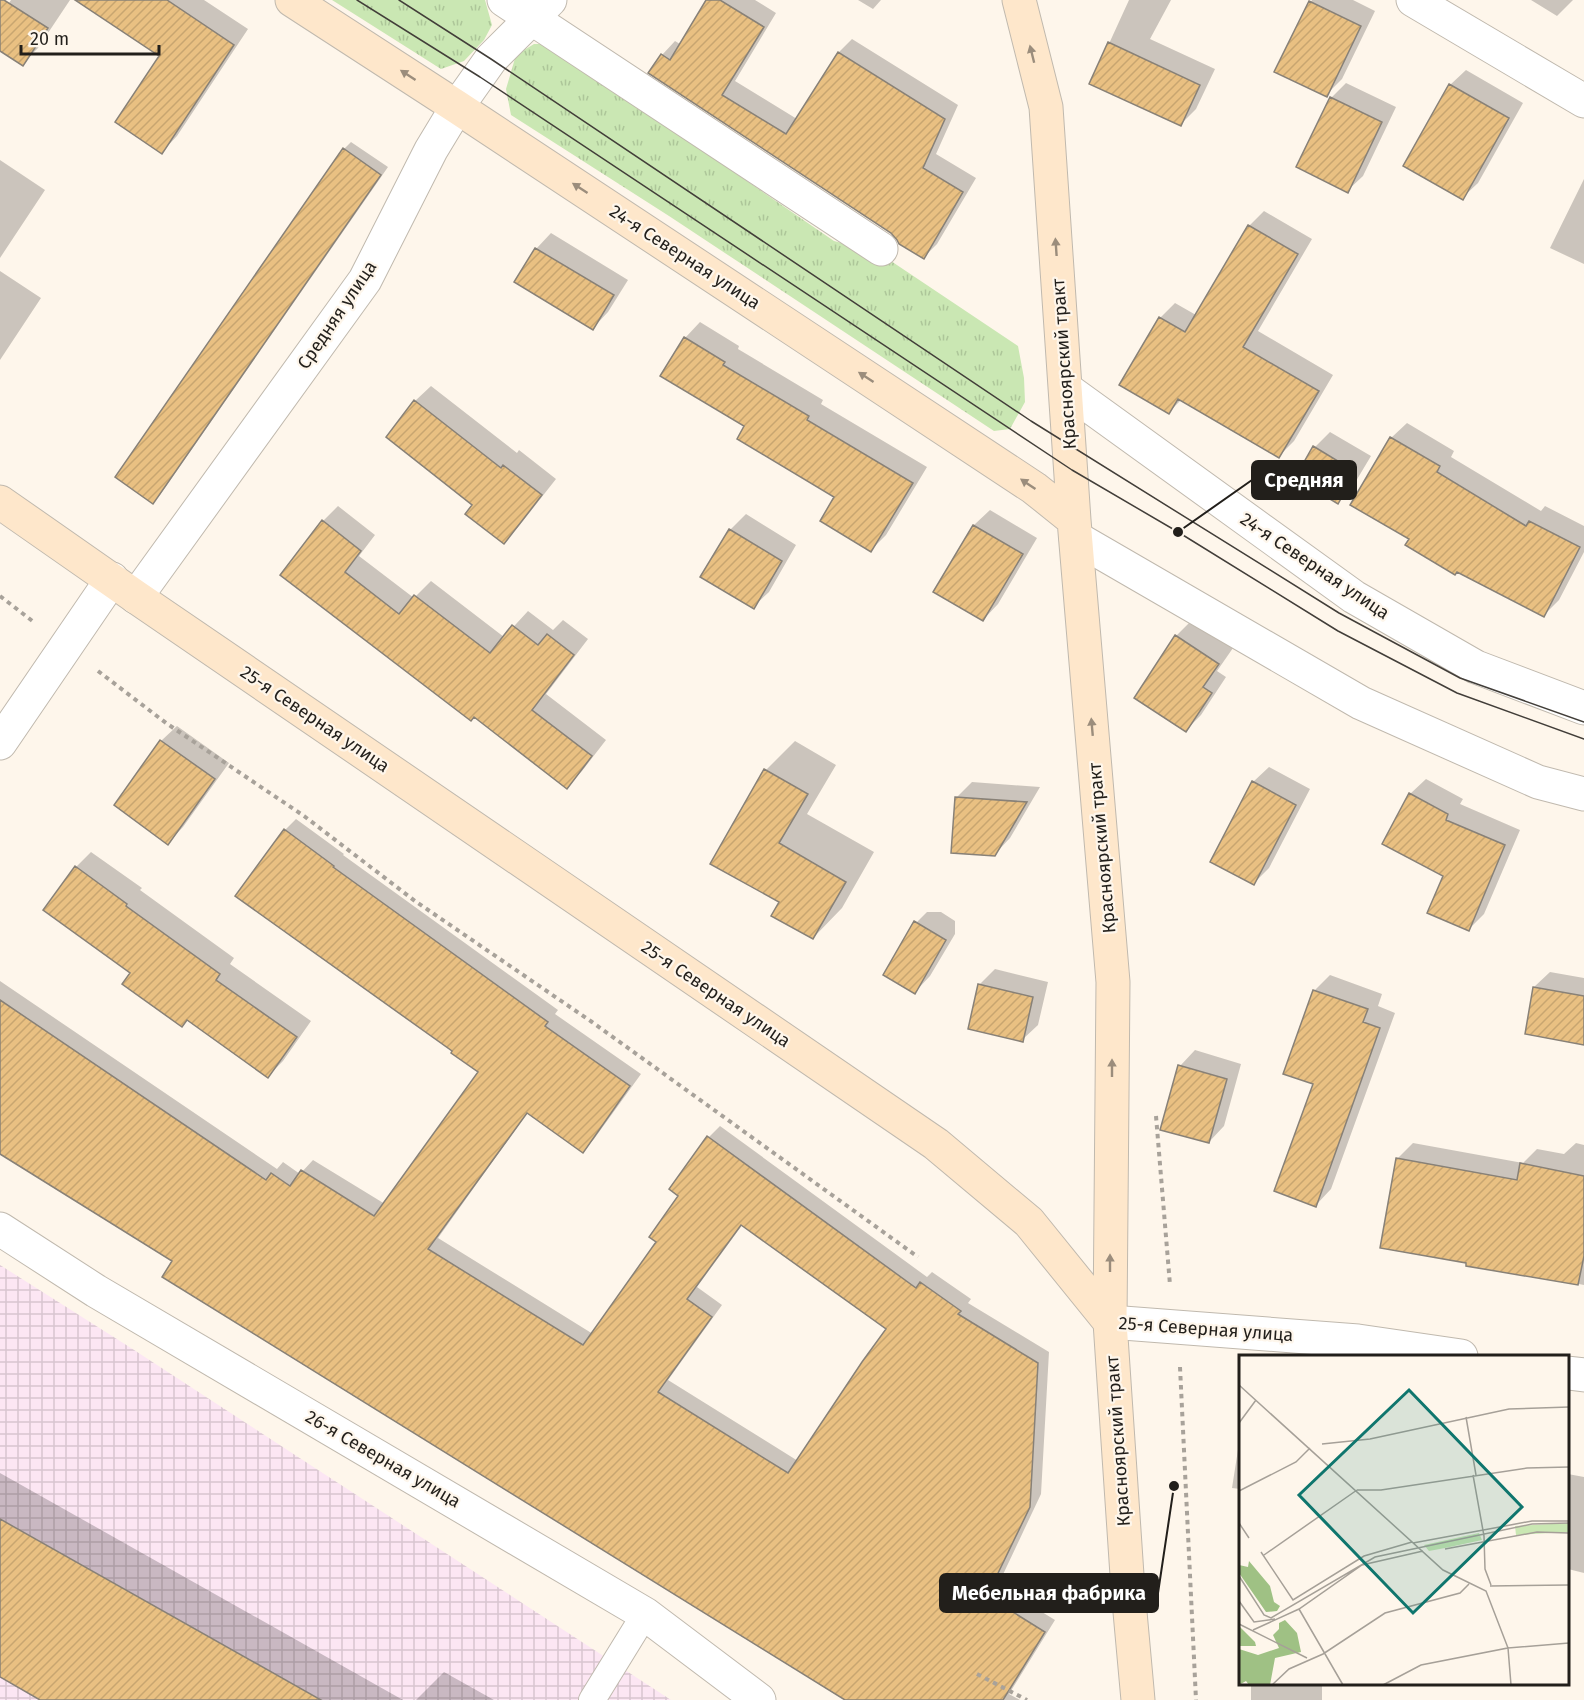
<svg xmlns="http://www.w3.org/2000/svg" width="1584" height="1700" font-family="'Fira Sans',sans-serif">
<defs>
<pattern id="industrial-grid" width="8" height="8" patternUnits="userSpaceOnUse" patternTransform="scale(1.5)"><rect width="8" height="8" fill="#fce6f3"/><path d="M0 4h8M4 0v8" fill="none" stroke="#d8c5d0"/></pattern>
<pattern id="grass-tufts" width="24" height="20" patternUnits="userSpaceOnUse" patternTransform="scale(1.5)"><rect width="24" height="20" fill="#cae7b3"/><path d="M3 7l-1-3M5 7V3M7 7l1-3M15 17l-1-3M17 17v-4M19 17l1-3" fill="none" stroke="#adc699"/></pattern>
<pattern id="building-hatch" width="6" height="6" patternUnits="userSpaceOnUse" patternTransform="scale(1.5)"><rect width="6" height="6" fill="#e9c082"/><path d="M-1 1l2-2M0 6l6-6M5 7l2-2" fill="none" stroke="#c8a570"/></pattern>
</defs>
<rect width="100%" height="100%" fill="#fef6eb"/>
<path fill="url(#industrial-grid)" d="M0,1265L131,1348L671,1700H0Z"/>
<path fill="url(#grass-tufts)" d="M332,0H485L492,25L484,40L464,61L441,69Z
M534,44H548L834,241L879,253L1018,346L1024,378L1025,402L1010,429L994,431L669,216L511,115L506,89L516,55Z"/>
<path fill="#0003" fill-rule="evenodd" d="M11,0H70L38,48L22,64L0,49V17Z
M78,0H204L248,29L177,136L162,152L161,55Z
M707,0H755L776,13L735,81L797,119L839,52L852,39L958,105L936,154L976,178L937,244L924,257L662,55L675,41L680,44Z
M858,0H881L873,9Z
M1129,0H1171L1150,39L1215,69L1196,109L1181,124L1091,83Z
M1312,0H1353L1375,11L1342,79L1326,95L1276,71Z
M1531,0H1573L1557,16Z
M1466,70L1523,103L1478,183L1462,198L1450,85Z
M1346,83L1396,107L1363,176L1347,191L1331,98Z
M351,142L388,167L160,495L153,502L344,149Z
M0,160L45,190L0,258Z
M1584,179V264L1550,248Z
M1264,211L1312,239L1258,331L1333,375L1294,441L1279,456L1181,400L1169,412L1160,318L1175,303L1196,315L1249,226Z
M551,233L628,280L608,312L593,328L536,249Z
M0,271L41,298L0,360Z
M700,322L739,346L738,349L823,400L821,404L927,467L886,535L871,550L836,496L746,426L662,375L685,338Z
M431,386L517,453L519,450L556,479L519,526L504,542L474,504L415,401Z
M1407,423L1454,451L1451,457L1541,511L1545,506L1584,526V552L1559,600L1544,615L1411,539L1391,438Z
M1330,432L1371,456L1353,486L1338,502L1297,477L1315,447Z
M338,506L375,535L359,556L414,598L431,581L504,637L528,611L553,630L563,620L588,639L546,694L606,740L582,771L567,787L474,715L282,574L323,521Z
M990,510L1037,538L998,604L983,620L935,592L974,525Z
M746,514L796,545L769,592L753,607L730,530Z
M1191,621L1233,648L1217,671L1226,677L1201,715L1186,730L1176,636Z
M177,726L229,763L183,827L168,843L161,741Z
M795,741L836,765L807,814L874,852L842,908L813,938L781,902L766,770Z
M1269,767L1310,789L1269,868L1254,883L1253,782Z
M1426,779L1463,799L1460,804L1520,830L1484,914L1469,929L1410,794Z
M972,782L1040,787L1010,838L995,854L956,798Z
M296,819L344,854L343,855L558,1010L555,1014L641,1074L594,1139L583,1151L528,1112L438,1238L593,1334L659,1242L680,1195L671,1189L709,1137L720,1126L927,1277L932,1272L971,1299L968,1303L1049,1352L1041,1494L998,1585L1055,1620L1009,1694L1020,1700H847L174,1260L0,1152V981L277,1169L283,1162L300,1174L313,1160L385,1204L480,1072L454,1050L285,830ZM743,1224L888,1329L798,1461L668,1380L722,1305L697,1287Z
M91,852L142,888L140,890L234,958L230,964L311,1021L283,1061L268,1076L133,973L76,867Z
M927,912H941L955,921V934L930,976L915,992L911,928Z
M995,969L1048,982L1038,1025L1022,1040L979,985Z
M1550,972L1584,978V1043L1534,987Z
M1330,975L1382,994L1378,1006L1395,1013L1331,1189L1316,1205L1314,991Z
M1195,1050L1241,1064L1224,1126L1209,1142L1180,1066Z
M1413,1143L1523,1163L1537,1149L1564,1154L1576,1143L1584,1145V1285L1521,1273L1397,1159Z
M1240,1437V1489L1232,1488Z
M0,1473L403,1700H43L0,1676Z
M1568,1474L1584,1477V1573L1568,1569Z
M1240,1638V1678L1238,1640Z
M444,1672L494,1700H416Z
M1251,1684H1322V1700H1251Z"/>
<path fill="url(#building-hatch)" stroke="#888177" stroke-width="1.5" fill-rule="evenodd" d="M0,0H4L48,28L23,66L0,51Z
M75,0H167L234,45L162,154L115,122L159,56Z
M706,0H720L764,27L722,95L786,134L838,52L945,119L923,168L963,192L924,259L899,244L897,240L891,233L648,73L661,54L670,60Z
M1309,1L1361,26L1327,97L1274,72Z
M1108,42L1200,85L1181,126L1089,84Z
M1449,84L1509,118L1463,200L1403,166Z
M1330,97L1382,122L1348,193L1296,167Z
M343,148L381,175L153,504L115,477Z
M1248,225L1298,254L1243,347L1319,391L1279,458L1178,399L1169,414L1119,385L1159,317L1185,332Z
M535,248L614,295L593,330L514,282Z
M684,337L725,362L723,365L809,416L807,420L913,483L871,552L820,521L834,497L737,439L744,426L660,376Z
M414,400L501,468L503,465L542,495L504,544L465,514L472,505L386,437Z
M1390,437L1440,466L1437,472L1526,526L1529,521L1580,547L1544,617L1457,572L1455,575L1405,545L1409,539L1350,505Z
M1313,446L1356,472L1338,504L1295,478Z
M322,520L361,551L345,572L399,614L414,595L490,653L512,625L538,645L547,634L574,655L532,710L592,756L567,789L474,717L471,721L280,575Z
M973,525L1023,554L983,621L933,592Z
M729,529L782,561L754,609L700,577Z
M1175,635L1219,664L1203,687L1212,693L1186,732L1134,698Z
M160,740L215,779L168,845L114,805Z
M764,769L808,794L779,843L846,882L813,939L771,916L779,902L710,864Z
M1252,781L1296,805L1254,885L1210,862Z
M1409,793L1448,814L1446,820L1505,845L1469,931L1427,913L1443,876L1382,844Z
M955,797L1027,802L995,856L951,853Z
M284,829L334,866L333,867L548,1022L545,1026L630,1086L583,1153L527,1113L428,1249L583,1345L656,1242L649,1237L678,1196L669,1189L707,1136L916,1288L920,1282L961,1311L958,1314L1038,1363L1030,1507L987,1596L1045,1632L1003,1700H845L162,1277L172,1261L0,1154V1000L266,1180L271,1173L290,1186L301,1170L374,1216L478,1072L451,1053L452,1051L235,896ZM741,1225L886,1329L862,1362L788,1473L658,1392L712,1317L687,1299Z
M75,866L127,904L126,906L220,974L216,980L297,1037L268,1078L187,1020L182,1027L122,984L130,973L43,910Z
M914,921L946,940L915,994L883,975Z
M978,984L1033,997L1023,1042L968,1029Z
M1533,987L1584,996V1045L1525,1034Z
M1313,990L1368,1009L1363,1022L1380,1028L1316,1207L1274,1191L1313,1084L1283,1074Z
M1178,1065L1227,1079L1209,1143L1160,1130Z
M1396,1158L1517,1180L1520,1163L1584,1176V1256L1578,1285L1466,1266V1263L1380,1248Z
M0,1519L321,1700H40L0,1677Z"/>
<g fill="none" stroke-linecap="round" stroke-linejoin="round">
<defs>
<path id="service" d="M592,1700L645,1614"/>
<path id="minor" d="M504,0L881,249
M1413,0L1584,101
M1066,389L1354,597L1476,667L1584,708
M1076,538L1361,703L1538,782L1584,794
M136,597L365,280L431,150L457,107L491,59L550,0
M0,743L112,579
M0,1229L96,1291L645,1614L759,1700
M1110,1322L1358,1341L1461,1356
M1568,1373L1584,1375"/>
<path id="secondary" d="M292,0L457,107L1034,488L1074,520
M1019,0L1046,107L1074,520L1113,982L1110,1322L1128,1590L1138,1700
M0,502L136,597L936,1144L1029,1222L1110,1322"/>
</defs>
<use href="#service" stroke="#c0b9ae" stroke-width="28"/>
<use href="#minor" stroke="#c0b9ae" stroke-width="35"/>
<use href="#secondary" stroke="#c0b9ae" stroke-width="35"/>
<path stroke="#a8a29a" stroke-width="4" stroke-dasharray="4.5 4.5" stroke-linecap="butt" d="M0,596L35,623
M98,671L166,723L304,816L415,901L592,1022L918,1257
M1156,1116L1170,1285
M1180,1367L1196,1700
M977,1674L1027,1700"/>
<use href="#service" stroke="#fff" stroke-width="26"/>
<use href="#minor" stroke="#fff" stroke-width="33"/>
<use href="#secondary" stroke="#fee7cb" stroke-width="33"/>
<path stroke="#423e39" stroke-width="1.5" d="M357,0L480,77L1072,470L1178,532L1338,631L1457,693L1584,739
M399,0L491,59L1031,421L1339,613L1460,678L1584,722"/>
</g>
<defs><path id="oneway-solid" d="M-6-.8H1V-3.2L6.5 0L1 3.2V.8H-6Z" transform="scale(1.5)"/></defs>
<g fill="#9b8d7c">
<use href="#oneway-solid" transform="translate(1032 54) rotate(-104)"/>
<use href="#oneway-solid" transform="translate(408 75) rotate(-147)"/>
<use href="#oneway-solid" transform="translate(580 188) rotate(-147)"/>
<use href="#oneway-solid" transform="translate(1056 247) rotate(-94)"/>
<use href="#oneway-solid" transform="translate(866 377) rotate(-147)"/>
<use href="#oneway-solid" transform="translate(1028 484) rotate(-146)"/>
<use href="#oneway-solid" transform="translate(1092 727) rotate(-95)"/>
<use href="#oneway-solid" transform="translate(1112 1068) rotate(-90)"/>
<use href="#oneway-solid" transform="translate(1110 1263) rotate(-90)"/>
</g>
<g text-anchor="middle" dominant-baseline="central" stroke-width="4.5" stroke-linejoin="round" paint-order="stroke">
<g font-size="18" fill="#221f1b" stroke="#fef6eb">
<text transform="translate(685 257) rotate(33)">24-я Северная улица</text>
<text transform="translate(337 315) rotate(-56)">Средняя улица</text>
<text transform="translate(1064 364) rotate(-94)">Красноярский тракт</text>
<text transform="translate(1315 566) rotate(34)">24-я Северная улица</text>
<text transform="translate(315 719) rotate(34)">25-я Северная улица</text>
<text transform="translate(1102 848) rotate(-95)">Красноярский тракт</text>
<text transform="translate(716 994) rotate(34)">25-я Северная улица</text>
<text transform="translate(1206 1329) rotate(4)">25-я Северная улица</text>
<text transform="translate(1118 1441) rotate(-94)">Красноярский тракт</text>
<text transform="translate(383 1459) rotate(30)">26-я Северная улица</text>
</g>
</g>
<g transform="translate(1239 1355)">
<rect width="330" height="330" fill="#fef6eb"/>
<path d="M330,168V177L277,180L276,171ZM240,178L243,185L206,193L190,196L185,190Z" fill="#cae7b3"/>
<path d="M10,206L31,231L35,247L41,251L38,256L27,257L0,218V210L9,212ZM46,265L58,278L62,297L36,303L31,330H10L7,326L0,330V294L19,300L40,293L34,280L40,274V268ZM0,271L16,287L17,291H0Z" fill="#9fc184"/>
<path fill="none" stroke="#a6a098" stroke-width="1.5" d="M0,30L204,215L247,236L269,293L330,288M227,62L237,120M0,68L17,45M83,89L131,84L270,54L330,52M234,120L245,181L246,214L252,230M118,135H142L288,113L330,112M0,136L57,107L71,93M0,168L10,183M174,188L293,166H330M206,194L298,177L330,178M22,197L54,245L125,201L173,187M25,200L118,135M0,221L25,260L32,263L136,202L293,169L330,168M251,231L330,230M0,246L15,267L36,264M60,254L104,330M0,269L68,303M14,275L60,254L123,210L184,196M33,330L50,314L84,299L146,258L221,238L230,229M144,330L182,310L269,293L272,330"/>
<path fill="#0f766e" fill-opacity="0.15" stroke="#0f766e" stroke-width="3" d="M170,35L283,152L174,258L60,140Z"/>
<rect width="330" height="330" fill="none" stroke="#221f1b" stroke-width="3"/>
</g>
<path fill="none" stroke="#221f1b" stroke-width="2" d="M1178 532L1252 480M1174 1486L1158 1593"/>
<g fill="#221f1b" stroke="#fef6eb" stroke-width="2">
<circle cx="1178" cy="532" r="6"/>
<circle cx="1174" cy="1486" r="6"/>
</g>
<g fill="#221f1b" stroke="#221f1b" stroke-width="2">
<rect x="1252" y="461" width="104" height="38" rx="6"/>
<rect x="940" y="1574" width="218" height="38" rx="6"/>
</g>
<g font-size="20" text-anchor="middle" font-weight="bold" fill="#fff">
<text x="1304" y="487">Средняя</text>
<text x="1049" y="1600">Мебельная фабрика</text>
</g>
<path d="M21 45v9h138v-9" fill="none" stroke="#221f1b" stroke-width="3"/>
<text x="30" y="45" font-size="18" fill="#221f1b" stroke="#fef6eb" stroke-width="4.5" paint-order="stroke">20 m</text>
</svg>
